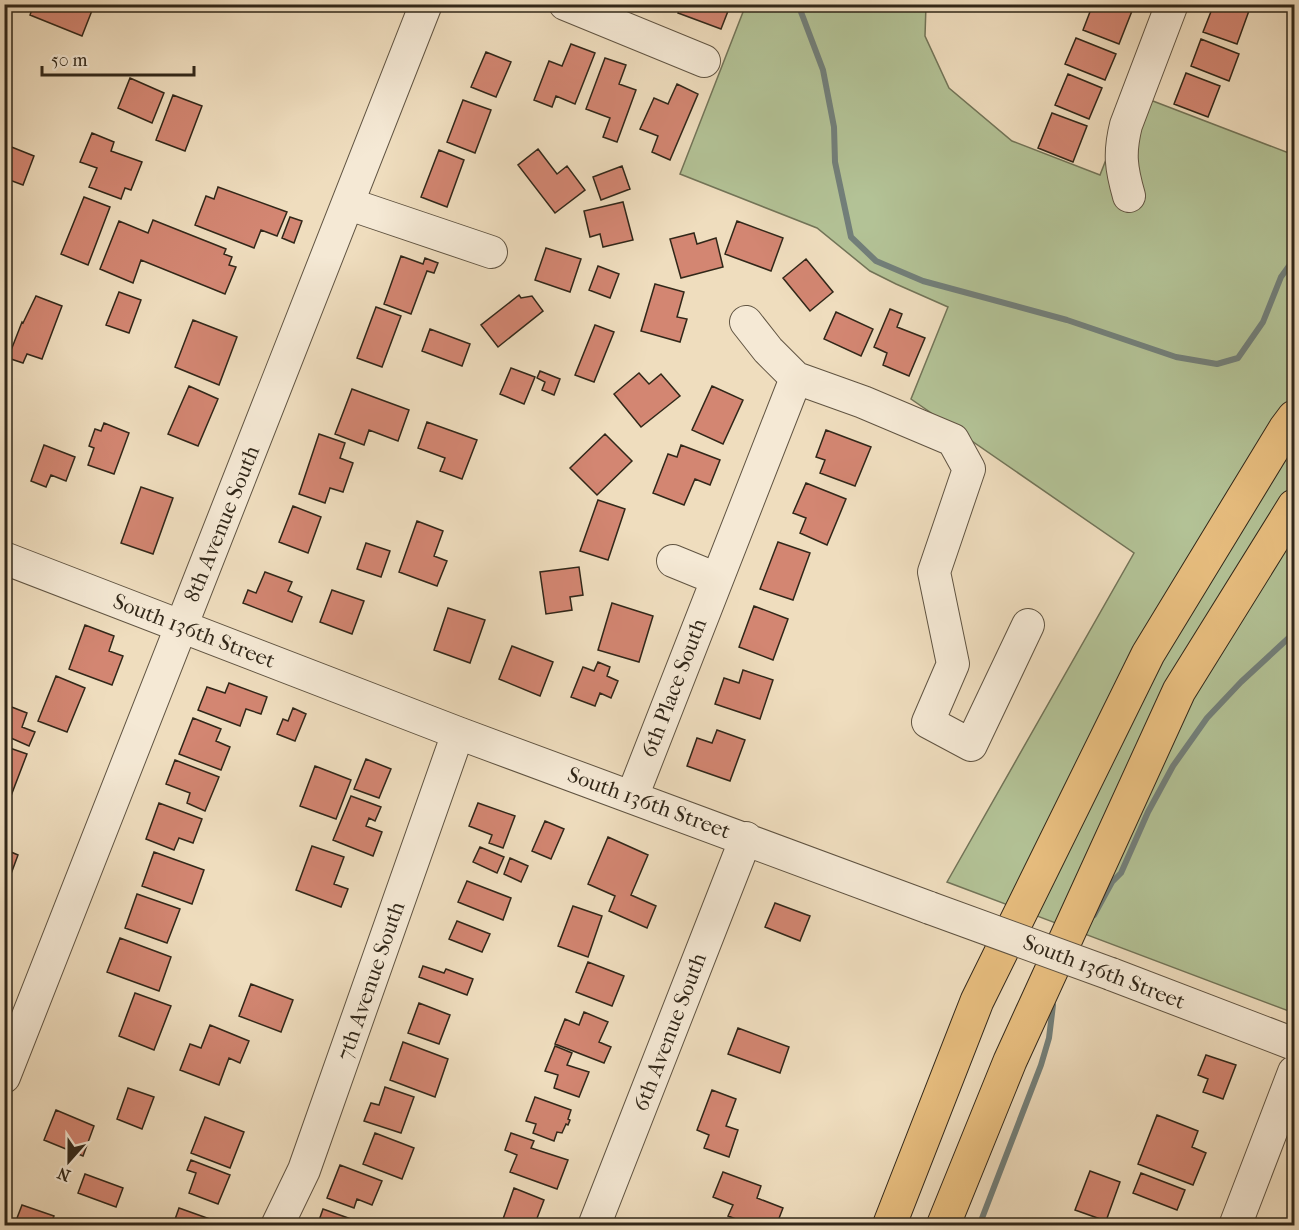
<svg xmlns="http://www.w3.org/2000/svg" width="1299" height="1230" font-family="'IM FELL French Canon',serif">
<rect width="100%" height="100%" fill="#efddbe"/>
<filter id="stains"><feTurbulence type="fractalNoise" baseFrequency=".00333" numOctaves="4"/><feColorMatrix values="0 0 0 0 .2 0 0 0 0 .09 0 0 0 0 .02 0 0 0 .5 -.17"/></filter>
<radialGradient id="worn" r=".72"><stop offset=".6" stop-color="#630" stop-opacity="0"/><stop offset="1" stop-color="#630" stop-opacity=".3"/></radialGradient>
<path fill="#b3c296" stroke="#727458" stroke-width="1.5" d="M739,4L926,5L925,36L949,88L1012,141L1100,175L1132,93L1294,155V1013L947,882L1134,553L911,399L948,307L896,284L870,271L817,228L680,174L743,12Z"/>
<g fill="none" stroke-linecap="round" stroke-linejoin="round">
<path stroke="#727f7a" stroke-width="6" d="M798,4L823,70L834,127L835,162L851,237L876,261L923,281L1067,320L1176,357L1217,364L1238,358L1263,322L1281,277L1294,259
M1094,915L1112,882L1121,873L1148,812L1173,766L1207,718L1241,682L1294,633
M979,1226L1041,1065L1049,1038L1053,1005"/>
</g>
<path fill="#d38672" stroke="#312719" stroke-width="1.5" d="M34,4H83L93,8L82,36L30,15Z
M681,4H727L730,6L721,29L678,13Z
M1093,4H1114L1132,11L1119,44L1083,30Z
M1214,4H1241L1250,8L1237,44L1203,32Z
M1076,38L1116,54L1105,80L1065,64Z
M1201,39L1239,54L1229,81L1191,66Z
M571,44L595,53L575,104L556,96L552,107L534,100L549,61L562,66Z
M486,52L511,62L496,97L471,87Z
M605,58L626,65L619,84L636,90L617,142L603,137L610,118L586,109Z
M1186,73L1220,86L1208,117L1174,104Z
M1068,74L1102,88L1089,119L1055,105Z
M130,78L164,93L152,123L118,108Z
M677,84L698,94L670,160L652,152L658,136L640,129L654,98L668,104Z
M173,95L202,106L185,151L156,140Z
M463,100L491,110L475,153L447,142Z
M1052,113L1087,126L1073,162L1038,148Z
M92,133L114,142L111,151L142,162L131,190L125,188L121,199L89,187L97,168L80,162Z
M4,144L34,156L23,185L4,178Z
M538,149L557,174L567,166L585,190L555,213L518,165Z
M439,150L464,160L447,207L421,197Z
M622,166L630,189L601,200L593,177Z
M218,187L287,212L277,236L261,230L254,248L195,225L206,196L214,199Z
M84,197L110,207L88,265L61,254Z
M623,202L633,240L603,247L600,234L590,237L584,211Z
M290,217L302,221L294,243L282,238Z
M153,220L226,249L224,254L232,257L229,265L236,267L225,294L141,260L133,283L100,269L119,221L148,233Z
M737,221L783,238L771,271L725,254Z
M694,233L697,244L716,238L723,267L681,278L670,239Z
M546,248L581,259L570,292L535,280Z
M401,256L423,264L425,258L438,263L434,273L427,271L411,314L384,304Z
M806,259L833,292L810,311L783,278Z
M598,266L619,274L610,298L589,290Z
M655,284L684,292L677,317L687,319L680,342L641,331Z
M119,292L141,300L129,333L106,325Z
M519,295L521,298L532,296L543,311L498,347L481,325Z
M36,296L62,306L42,359L27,354L23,363L8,358L22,322L23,323Z
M376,307L401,316L382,367L357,358Z
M890,309L902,314L897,327L925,338L909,376L883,365L887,353L874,347Z
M836,312L873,329L861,356L824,339Z
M193,320L237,337L219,385L175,367Z
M595,325L614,332L594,382L575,375Z
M430,329L470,344L462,366L422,351Z
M511,368L535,377L524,404L500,394Z
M540,371L560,379L554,395L542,390L545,382L537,378Z
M639,373L649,384L661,374L680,396L641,427L614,394Z
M189,386L218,399L198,446L168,434Z
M712,386L743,400L723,444L692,430Z
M352,389L409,410L398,441L369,430L364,445L335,434Z
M427,422L477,440L462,479L440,471L445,458L418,448Z
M104,423L129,433L114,474L88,465L94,448L89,446L95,429L101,431Z
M826,430L871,447L855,486L820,473L825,460L816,457Z
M319,434L345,443L340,458L353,463L343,492L330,488L325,503L299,494Z
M605,434L632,461L597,495L570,468Z
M44,445L75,457L66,481L51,475L46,487L31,481Z
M681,445L720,460L710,485L695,479L684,505L653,493L668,454L677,457Z
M806,483L846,499L827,545L800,533L806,518L793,513Z
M141,487L173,498L153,554L121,543Z
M598,500L625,509L608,560L580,551Z
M293,506L321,517L308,553L279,542Z
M417,521L443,531L434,556L447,561L437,586L399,572Z
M778,542L810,553L793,600L760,589Z
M366,543L390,551L381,577L357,569Z
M579,567L583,595L570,597L572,610L546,614L540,572Z
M265,572L292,582L288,591L302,597L292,622L243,603L248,590L256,593Z
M332,590L364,601L352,634L320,622Z
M612,603L653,616L639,662L598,650Z
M754,606L788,619L773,660L739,647Z
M448,608L485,620L470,663L434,650Z
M85,625L114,636L109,651L123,656L112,685L69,669Z
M512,646L553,662L540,696L499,679Z
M598,662L610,667L607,676L618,681L611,698L600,693L595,706L571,697L583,667L594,671Z
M743,670L773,680L760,719L715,704L724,678L739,683Z
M56,676L85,688L67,732L38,721Z
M229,683L267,697L261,714L246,709L240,726L198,710L207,687L225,693Z
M4,704L27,713L22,727L35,732L29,746L4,735Z
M293,708L306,714L295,741L277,734L283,719L288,721Z
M193,718L221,729L216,741L230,747L221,770L179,754Z
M717,730L745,740L730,781L687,766L697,738L712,743Z
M4,746L27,754L9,801L4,799Z
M366,759L391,769L379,798L354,789Z
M175,760L219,777L205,811L187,803L190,793L166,784Z
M315,766L351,780L336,819L300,806Z
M351,796L381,807L375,821L369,818L366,826L382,832L373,856L333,840Z
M159,803L202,819L193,843L179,838L174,850L146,839Z
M478,803L515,816L503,848L489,843L492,835L469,826Z
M545,821L564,829L551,859L532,851Z
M608,837L648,855L631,895L656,906L647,928L609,911L615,896L588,884Z
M312,846L344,857L334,884L348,889L341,907L296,890Z
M480,847L504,857L497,873L473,862Z
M4,849L18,855L8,882L4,881Z
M154,852L204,870L192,904L142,886Z
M510,858L528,866L521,882L504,874Z
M467,881L511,898L503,920L458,902Z
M137,894L180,909L167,943L125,928Z
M775,903L810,916L800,941L765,927Z
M573,906L602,916L588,957L558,946Z
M457,921L490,934L482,952L449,939Z
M120,938L171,957L159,991L107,972Z
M588,962L624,976L612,1006L576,992Z
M423,966L444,973L446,969L473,979L467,995L419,977Z
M251,984L293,1000L281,1032L239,1016Z
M135,993L171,1006L154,1050L119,1036Z
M419,1003L450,1015L439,1044L408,1033Z
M584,1012L608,1022L599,1042L611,1047L604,1063L555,1044L565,1019L579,1025Z
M210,1025L249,1041L240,1063L229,1058L219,1085L180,1070L190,1044L201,1048Z
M738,1028L789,1047L780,1073L728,1054Z
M403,1042L448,1059L435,1097L390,1080Z
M555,1046L572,1053L567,1065L589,1072L579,1097L554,1088L558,1075L545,1071Z
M1206,1055L1236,1065L1223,1099L1203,1092L1208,1079L1198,1075Z
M385,1087L414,1097L401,1133L364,1121L371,1103L379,1105Z
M128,1088L154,1097L142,1129L117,1119Z
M712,1090L736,1099L726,1126L738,1130L729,1157L704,1148L709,1135L697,1130Z
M535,1097L571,1110L568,1119L570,1120L568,1125L566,1124L562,1133L557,1132L554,1141L533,1133L536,1124L526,1121Z
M56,1110L94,1126L83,1156L44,1140Z
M1157,1115L1198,1131L1192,1147L1206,1153L1193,1185L1138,1164Z
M205,1117L244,1132L230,1168L191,1153Z
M375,1133L414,1148L402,1179L363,1164Z
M511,1133L534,1141L531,1148L568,1160L557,1189L510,1172L517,1155L505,1150Z
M191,1160L230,1175L218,1204L189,1193L196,1173L187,1170Z
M340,1165L382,1181L372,1205L357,1199L354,1208L327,1198Z
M1090,1171L1120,1182L1106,1221L1075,1210Z
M723,1172L761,1186L757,1198L783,1208L776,1226H754L728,1216L733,1205L713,1197Z
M1141,1173L1185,1190L1177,1210L1133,1193Z
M85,1174L123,1188L116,1207L78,1193Z
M514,1188L544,1200L534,1226H519L503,1219Z
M22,1205L54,1216L50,1226H14Z
M179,1208L221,1223L220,1226L173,1225Z
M323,1209L351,1219L348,1226H317Z
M1294,1212V1226H1289Z"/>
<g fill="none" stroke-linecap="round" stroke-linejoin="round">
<defs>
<path id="minor" d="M565,4L704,61
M1129,196C1121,168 1119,153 1126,125L1172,4
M349,204L491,252
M746,322L768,350L796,378L863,402L953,440L969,469L934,572L953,664L928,722L971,745L1028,625
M4,558L458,733L930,908
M673,561L717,579
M632,797L796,378
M1111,974L1294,1044
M4,1077L426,4
M277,1226L304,1170L458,733
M594,1226L746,838
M1235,1226L1294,1072"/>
<path id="highway" d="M889,1226L977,1001L1148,654L1285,429L1294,417
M943,1226L1010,1061L1179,691L1294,506"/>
</defs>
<use href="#minor" stroke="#605442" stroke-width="34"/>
<use href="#highway" stroke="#312719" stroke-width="35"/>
<use href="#minor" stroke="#f5e9d5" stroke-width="32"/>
<use href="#highway" stroke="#e8be7f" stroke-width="33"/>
<defs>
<path id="minor-bridge" d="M930,908L1111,974"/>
</defs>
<use href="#minor-bridge" stroke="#605442" stroke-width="34" stroke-linecap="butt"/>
<use href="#minor-bridge" stroke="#f5e9d5" stroke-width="32"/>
</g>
<g text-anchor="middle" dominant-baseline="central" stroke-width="5" stroke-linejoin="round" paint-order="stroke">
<g font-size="22" fill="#312719" stroke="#f5e9d5">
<text transform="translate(222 524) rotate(-68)">8th Avenue South</text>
<text transform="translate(194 631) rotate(21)">South 136th Street</text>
<text transform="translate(674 688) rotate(-69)">6th Place South</text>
<text transform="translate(649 803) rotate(20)">South 136th Street</text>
<text transform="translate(1104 972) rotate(21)">South 136th Street</text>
<text transform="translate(371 981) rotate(-71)">7th Avenue South</text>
<text transform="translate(670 1032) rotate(-69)">6th Avenue South</text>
</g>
</g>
<rect width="1299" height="1230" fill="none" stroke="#efddbe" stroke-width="24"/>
<rect x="6" y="6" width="1287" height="1218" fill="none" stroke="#312719" stroke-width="3"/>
<rect x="12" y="12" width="1275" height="1206" fill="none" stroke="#312719" stroke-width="1.5"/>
<g transform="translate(69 1161) rotate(201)" stroke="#f5e9d5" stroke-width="4.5" paint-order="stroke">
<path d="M0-4.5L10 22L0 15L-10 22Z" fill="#312719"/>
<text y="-9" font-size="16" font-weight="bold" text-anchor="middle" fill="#312719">N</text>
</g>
<path d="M42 66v9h152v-9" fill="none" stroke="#312719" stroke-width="3"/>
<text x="51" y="66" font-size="18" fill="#312719" stroke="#f5e9d5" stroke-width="4.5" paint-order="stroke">50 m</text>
<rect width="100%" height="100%" filter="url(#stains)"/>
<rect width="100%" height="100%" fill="url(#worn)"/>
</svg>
